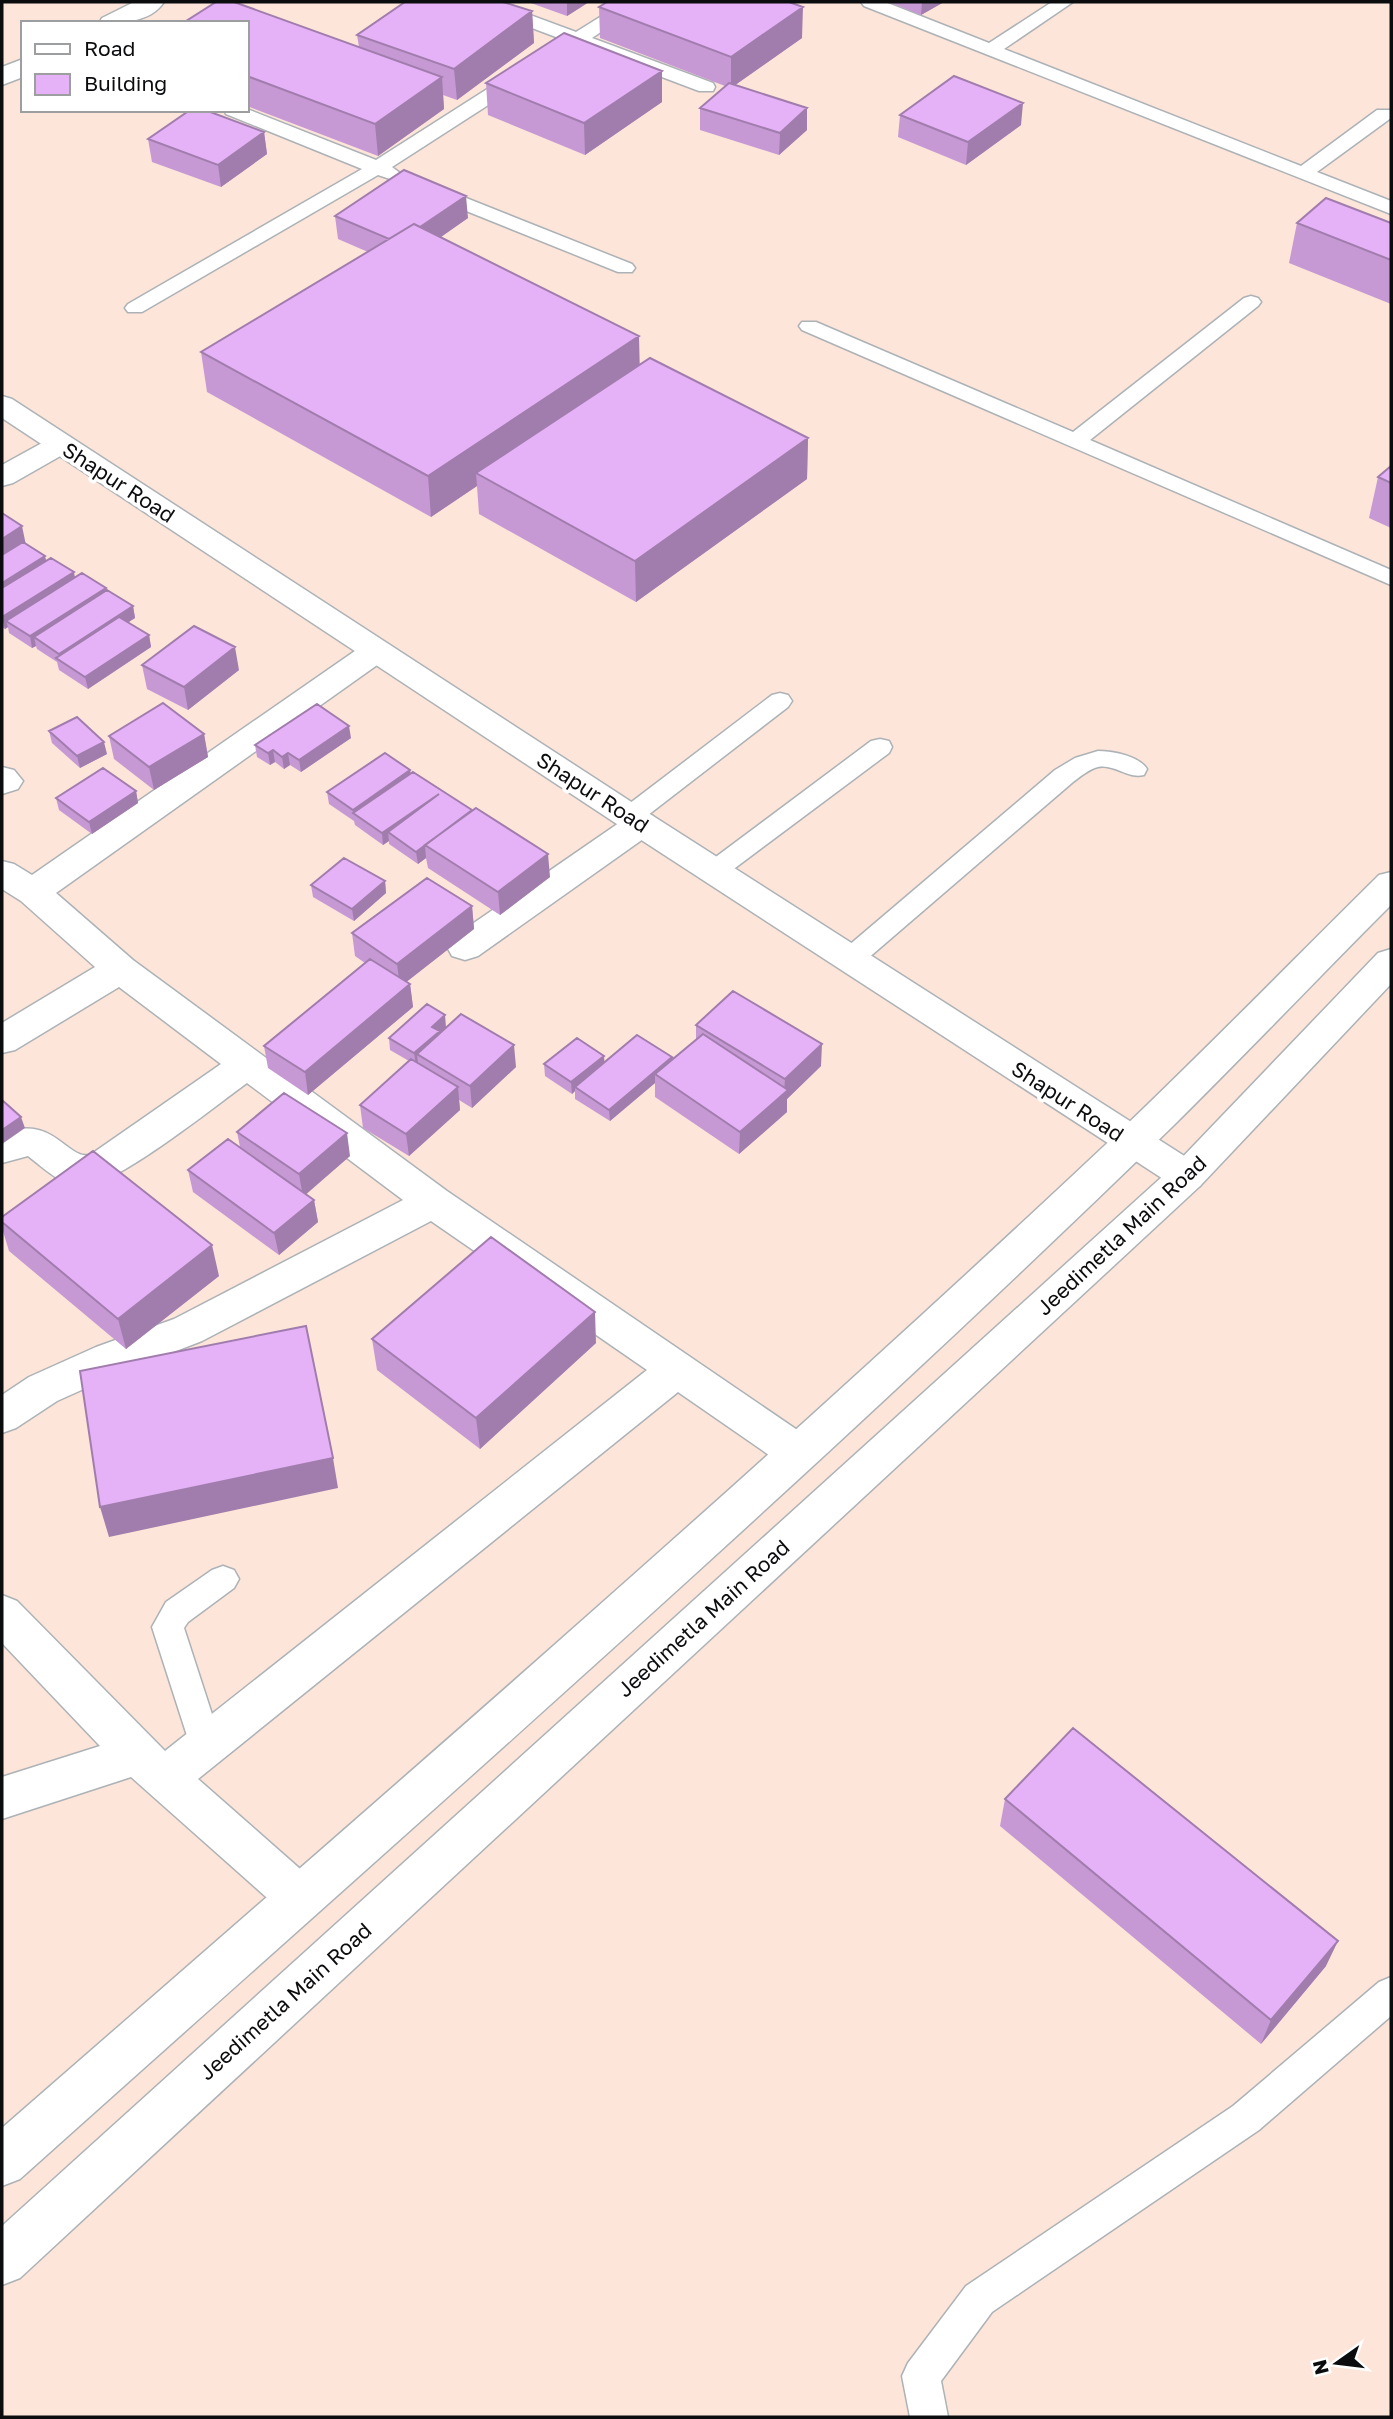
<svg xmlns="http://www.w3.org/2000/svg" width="1393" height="2419" font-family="'Golos Text',sans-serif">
<rect width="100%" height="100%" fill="#f0f5fa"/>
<path fill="#fde5da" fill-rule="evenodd" d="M2,2H1391V2417H2ZM23,23H247V110H23Z"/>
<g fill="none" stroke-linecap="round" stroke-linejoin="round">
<defs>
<path id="service" d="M470,2H495L576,32L624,2H645L592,38L713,83L715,87L713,91H699L580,46L392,167L400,173L397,177L390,179L378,175L142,312H128L125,308L128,304L362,169L226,114L224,110L247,109L376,160L564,40L473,6Z
M861,2H885L989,43L1052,2H1073L1004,49L1301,166L1377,110H1391V118L1317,172L1391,201V214L864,6Z
M431,184L632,264L635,268L632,272H618L424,194L421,190Z
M1251,296L1258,298L1261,302L1258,306L1090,440L1391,570V585L802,330L799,326L802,322H816L1073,432L1244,298Z
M780,693L788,695L792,701L788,707L639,822L630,824L621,822L618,816L621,810L772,695Z
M880,739L889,741L892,747L889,753L723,877L714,880L705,877L701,871L705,865L871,741Z
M1098,751C1113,751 1139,756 1147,769L1144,775C1127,779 1115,764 1098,767C1089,769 1080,777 1073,782L859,966L850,968L841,966L837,959L841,952L1055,770L1075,758Z
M223,1566L234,1570L239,1579L234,1588L188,1622L184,1628L222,1745L217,1755L206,1760L195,1755L190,1745L152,1627L166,1602L212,1570Z
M1391,1977V2016L1259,2130L992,2312L941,2381L948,2417H910L902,2376L908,2363L966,2286L1233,2106L1379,1982Z"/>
<path id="minor" d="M61,435L71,438L76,444L71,450L13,483L2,486V465L51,438Z
M376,641L387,644L392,651L387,658L56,893L133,960L447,1191L812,1440L818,1452L812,1464L797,1469L782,1464L678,1392L198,1779L316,1883L323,1898L316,1913L300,1920L284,1913L131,1777L2,1819V1777L100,1746L2,1643V1595L17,1601L165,1751L647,1370L431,1221L202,1341L124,1371L57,1401L16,1428L2,1433V1395L29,1377L96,1347L174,1319L403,1200L247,1083C215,1106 117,1185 84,1186C61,1186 45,1169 28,1156L2,1163V1134C54,1113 66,1160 90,1155L221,1064L119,987L15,1050L2,1053V1023L95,967L21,901L2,889V861L14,864L32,875L365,644Z
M2,767L14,770L23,781L18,789L2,794Z
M641,812L653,816L658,824L653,832L478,956L465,960L452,956L447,947L452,938L629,816Z"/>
<path id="tertiary" d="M134,2H164C150,23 121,23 99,23L102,18Z
M23,59V77L2,85V67Z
M2,396L12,399L653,816L1200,1166L1206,1176L1200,1186L1187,1191L1174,1186L629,832L2,418Z"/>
<path id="primary" d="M1391,872V905C1318,978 1247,1053 1173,1126C800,1489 407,1832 20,2179L2,2186V2128C378,1800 756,1474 1119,1132C1207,1048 1292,961 1379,875Z
M1391,949V984L1200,1186L20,2278L2,2285V2226L1174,1166L1378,953Z"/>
</defs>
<use href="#service" stroke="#adb2b6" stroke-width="3"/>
<use href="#minor" stroke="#adb2b6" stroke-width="3"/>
<use href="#tertiary" stroke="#adb2b6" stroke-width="3"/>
<use href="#primary" stroke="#adb2b6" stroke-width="3"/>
<use href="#service" fill="#fff" fill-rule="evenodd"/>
<use href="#minor" fill="#fff" fill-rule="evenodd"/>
<use href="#tertiary" fill="#fff" fill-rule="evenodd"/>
<use href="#primary" fill="#fff" fill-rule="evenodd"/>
</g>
<path fill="#c699d4" d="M528,2H589L567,16Z
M889,2H944L921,15Z
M599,7L802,38L735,85L807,108V130L779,155L700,130V108L725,86L600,38Z
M532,11L534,43L457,100L443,95L444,109L378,156L247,106V23L359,47L357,35Z
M662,71V102L585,155L488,115L486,83Z
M900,115L1021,125L966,165L898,137Z
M264,132L267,154L221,187L152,162L148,139Z
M335,216L468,218L440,237L639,336V365L808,438L807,479L636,602L479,514L477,486L431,517L207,392L201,352L368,252L338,239Z
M1297,223H1391V304L1289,263Z
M1391,466V528L1369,518L1378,477Z
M2,513L26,544L46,561L75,577L107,591L133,606L135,618L128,622L149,635L151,647L88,689L59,670L57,662L37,649L36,646L32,648L9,633L8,627L5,629L2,627Z
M142,665L239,670L188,710L147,689Z
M49,731L107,754L80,768L52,743Z
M204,734L208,757L154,790L114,759L109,736Z
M351,738L301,772L290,765L284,769L275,762L270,765L257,757L255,745Z
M410,770L411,774L550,877L500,915L428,868L426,858L418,864L389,844V841L383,845L355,825L354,821L329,804L327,792Z
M136,791L138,803L92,834L59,810L56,798Z
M385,881L386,893L354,921L313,897L311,885Z
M472,906L474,929L406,982L410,984L413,1007L308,1095L268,1068L264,1046L365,963L355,956L352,933Z
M696,1025L821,1066L787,1099V1112L739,1154L655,1097V1083L610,1121L575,1099V1091L572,1094L545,1076L544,1064L672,1060L696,1040Z
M446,1027L440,1033L516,1067L472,1108L459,1100L460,1110L409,1156L363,1128L360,1105L409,1061L390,1050L389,1038Z
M237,1132L350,1156L305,1194L314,1200L318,1222L279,1255L193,1192L188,1170L240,1147Z
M2,1217L219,1276L126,1349L9,1251L2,1228Z
M372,1339L596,1343L480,1449L377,1370Z
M1005,1799L1326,1966L1261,2044L1000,1826Z"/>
<path fill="#a17dad" d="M567,2H589L567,16Z
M922,2H944L921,15Z
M803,7L802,38L731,88V57Z
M532,11L534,43L457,100L454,69Z
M662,71V102L585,155L584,123Z
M442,77L444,109L378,156L375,124Z
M1023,103L1021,125L966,165L968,142Z
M807,108V130L779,155L780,133Z
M264,132L267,154L221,187L218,165Z
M466,196L468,218L400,266L398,243Z
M639,336L640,376L476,473L477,486L431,517L428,476Z
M808,438L807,479L636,602L635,561Z
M22,526L27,550L2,565V539Z
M45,556L48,568L2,597V583Z
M74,572L76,584L6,621L8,627L5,629L2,617Z
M106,588L109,600L34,637L36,646L32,648L30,636Z
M133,606L135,618L65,664L61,661L59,654Z
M149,635L151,647L88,689L85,677Z
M235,647L239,670L188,710L184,687Z
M349,726L351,738L301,772L299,760Z
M204,734L208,757L154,790L149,767Z
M104,742L107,754L80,768L77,756Z
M273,750L275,762L270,765L268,753Z
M288,753L290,765L284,769L282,757Z
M410,770L412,782L354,814L353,810Z
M136,791L138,803L92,834L89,822Z
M439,794L388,832L389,841L383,845L382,833Z
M425,846L426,858L418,864L416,852Z
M548,854L550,877L500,915L498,892Z
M385,881L386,893L354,921L352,909Z
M472,906L474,929L400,987L397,964Z
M410,984L413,1007L308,1095L305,1072Z
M445,1015L446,1027L417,1054L418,1063L416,1065L414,1053L432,1027Z
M822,1044L821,1066L787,1099V1112L739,1154L740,1132L784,1093L785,1079Z
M514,1045L516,1067L472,1108L470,1086Z
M604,1056L605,1068L575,1087V1091L572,1094L571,1082Z
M672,1057V1069L655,1074V1083L610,1121L609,1110Z
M458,1087L460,1110L409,1156L406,1134Z
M21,1117L25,1128L2,1144V1130Z
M347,1133L350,1156L303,1197L299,1174Z
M314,1200L318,1222L279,1255L274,1233Z
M212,1245L219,1276L126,1349L118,1319Z
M595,1312L596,1343L480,1449L476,1418Z
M333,1458L338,1488L109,1537L100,1507Z
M1338,1941L1326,1966L1261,2044L1271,2020Z"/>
<path fill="#e6b2f7" stroke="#a17dad" stroke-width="2" d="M216,2H234L442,77L375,124L247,76V23H183Z
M405,2H503L532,11L454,69L357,35Z
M607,2H789L803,7L731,57L599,7Z
M564,33L662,71L584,123L486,83Z
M954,76L1023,103L968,142L900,115Z
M729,83L807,108L780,133L700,108Z
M190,110H205L264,132L218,165L148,139Z
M404,170L466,196L420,227L414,224L389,239L335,216Z
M1326,198L1391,223V260L1297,223Z
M414,224L639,336L428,476L201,352Z
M650,358L808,438L635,561L476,473Z
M1391,466V483L1378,477Z
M2,513L22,526L2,539Z
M23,542L45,556L2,583V555Z
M51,558L74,572L2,617V588Z
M82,573L106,588L30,636L6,621Z
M107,590L133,606L59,654L34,637Z
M119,617L149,635L85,677L56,658Z
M194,626L235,647L184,687L142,665Z
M163,703L204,734L149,767L109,736Z
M317,704L349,726L299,760L288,753L282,757L273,750L268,753L255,745Z
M77,717L104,742L77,756L49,731Z
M385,753L410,770L353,810L327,792Z
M103,768L136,791L89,822L56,798Z
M413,772L472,810L416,852L388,832L439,794L382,833L353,813Z
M476,808L548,854L498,892L425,845Z
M344,858L385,881L352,909L311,885Z
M427,878L472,906L397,964L352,933Z
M370,959L410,984L305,1072L264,1046Z
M733,991L822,1044L785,1079L696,1025Z
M427,1004L445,1015L432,1027L440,1031L414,1053L389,1038Z
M461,1014L514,1045L470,1086L417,1054Z
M703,1034L788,1090L740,1132L655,1074Z
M637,1035L672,1057L609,1110L575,1087Z
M577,1038L604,1056L571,1082L544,1064Z
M411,1059L458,1087L406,1134L360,1105Z
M284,1093L347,1133L299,1174L237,1132Z
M2,1100L21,1117L2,1130Z
M228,1139L314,1200L274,1233L188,1170Z
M93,1151L212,1245L118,1319L2,1222V1217Z
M491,1237L595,1312L476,1418L372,1339Z
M306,1326L333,1458L100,1507L80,1371Z
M1073,1728L1338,1941L1271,2020L1005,1799Z"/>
<g text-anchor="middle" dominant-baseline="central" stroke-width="7" stroke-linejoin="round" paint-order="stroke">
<g font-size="21" fill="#0b0c0e" stroke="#fff">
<text transform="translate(119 482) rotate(33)">Shapur Road</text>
<text transform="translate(593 792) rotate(33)">Shapur Road</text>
<text transform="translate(1068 1101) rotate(33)">Shapur Road</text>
<text transform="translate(1121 1235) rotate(-43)">Jeedimetla Main Road</text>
<text transform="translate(703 1618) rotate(-42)">Jeedimetla Main Road</text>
<text transform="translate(285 2001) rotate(-42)">Jeedimetla Main Road</text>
</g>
</g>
<rect width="1393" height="2419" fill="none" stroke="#0b0c0e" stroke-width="7"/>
<rect x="21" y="21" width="228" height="91" fill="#ffffff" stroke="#9d9e9f" stroke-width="2"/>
<rect x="35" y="44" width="35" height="10" fill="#ffffff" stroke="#9d9e9f" stroke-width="2"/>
<text x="84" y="56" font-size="21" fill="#0b0c0e">Road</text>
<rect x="35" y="74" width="35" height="21" fill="#e6b2f7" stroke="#9d9e9f" stroke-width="2"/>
<text x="84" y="91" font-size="21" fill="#0b0c0e">Building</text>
<g transform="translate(1337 2363) rotate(256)" stroke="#ffffff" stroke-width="5" paint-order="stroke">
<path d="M0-5L12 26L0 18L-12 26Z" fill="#0b0c0e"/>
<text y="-10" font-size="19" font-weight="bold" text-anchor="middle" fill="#0b0c0e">N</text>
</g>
</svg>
